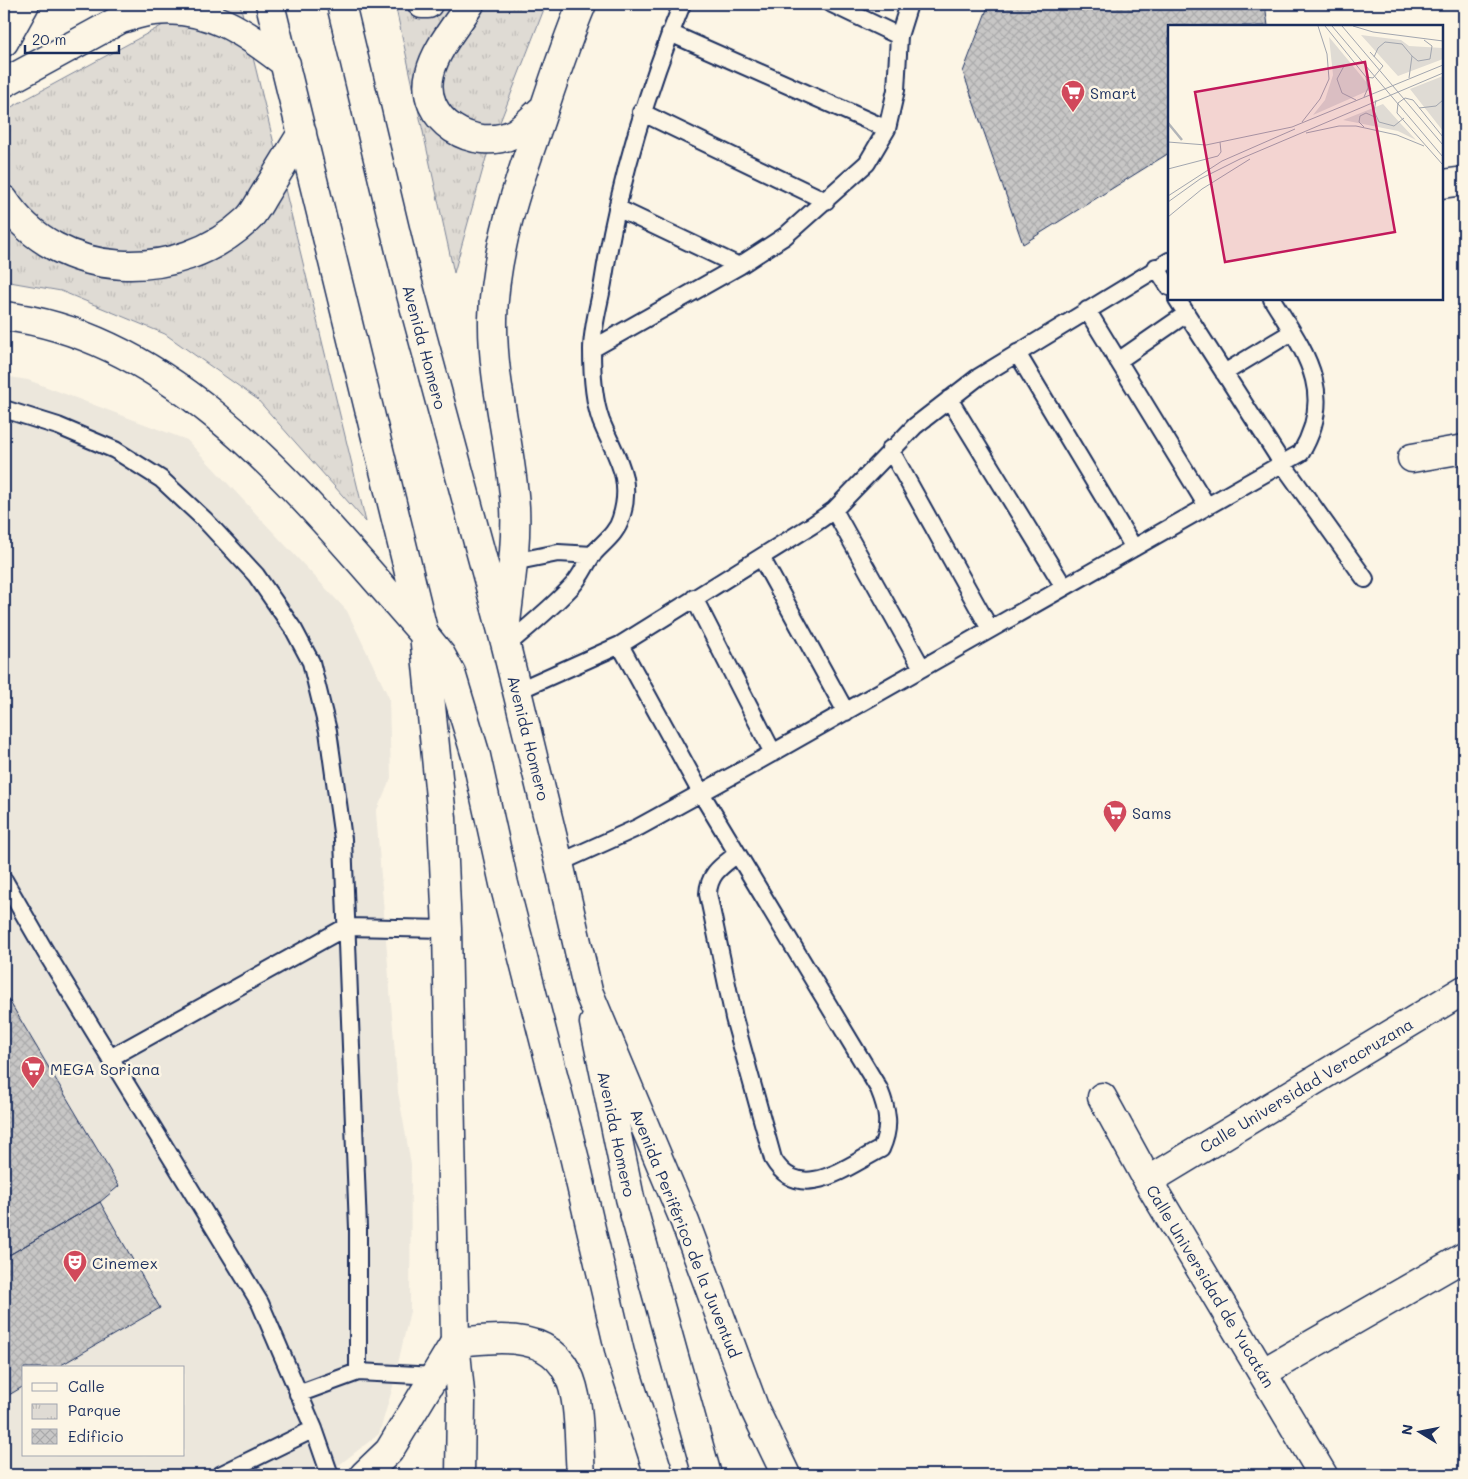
<svg xmlns="http://www.w3.org/2000/svg" width="1468" height="1479" font-family="Mali,sans-serif">
<defs>
<pattern id="park-tufts" width="24" height="20" patternUnits="userSpaceOnUse" patternTransform="scale(1.25)"><rect width="24" height="20" fill="#dfdbd4"/><path d="M3 7l-1-3M5 7V3M7 7l1-3M15 17l-1-3M17 17v-4M19 17l1-3" fill="none" stroke="#bfbcb8"/></pattern>
<pattern id="building-cross-hatch" width="8" height="8" patternUnits="userSpaceOnUse" patternTransform="scale(1.25)"><rect width="8" height="8" fill="#c8c7c6"/><path d="M0 0l8 8M0 8l8-8" fill="none" stroke="#ababac"/></pattern>
</defs>
<rect width="100%" height="100%" fill="#fcf5e5"/>
<filter id="ink" filterUnits="userSpaceOnUse"><feTurbulence type="fractalNoise" baseFrequency=".02" numOctaves="2"/><feDisplacementMap in="SourceGraphic" scale="10" xChannelSelector="R" yChannelSelector="G"/><feConvolveMatrix kernelMatrix="1 2 1 2 8 2 1 2 1" color-interpolation-filters="sRGB"/></filter>
<g filter="url(#ink)">
<path fill="#ece7dc" fill-rule="evenodd" d="M4,376L28,380L187,440L347,611L389,698L391,778L376,812L398,1092L411,1164L410,1311L392,1390L379,1434L326,1475H4ZM24,1368H184V1455H24Z"/>
<path fill="url(#park-tufts)" stroke="#7d8599" d="M202,4H240L366,522L257,399L165,334L61,291L4,281V111Z
M395,4H546L486,158L454,273Z"/>
<path fill="url(#building-cross-hatch)" stroke="#1b2f5e" d="M989,4H1265L1268,26H1169V153L1023,244L963,72Z
M4,992L119,1186L100,1202L4,1258Z
M100,1202L160,1308L56,1368H24V1386L4,1398V1258Z"/>
<g fill="none" stroke-linecap="round" stroke-linejoin="round">
<defs>
<path id="service" d="M670,33L887,129
M899,36L909,4
M641,112L826,201
M617,208L739,266
M1156,267L1169,287
M1177,299L1282,463L1365,579
M1087,310L1207,506
M592,349L739,266L785,236L867,163L887,129L896,90L899,36L832,4
M1017,353L1134,548
M1118,361L1186,314
M1224,373L1292,332
M949,399L1064,587
M4,409L58,426L115,450L161,479L204,519L256,575L294,630L311,662L328,731L343,839L358,1228V1372
M890,449L990,629
M834,510L922,668
M761,557L846,712
M513,562L558,553L593,555
M694,598L773,753
M620,645L701,793L879,1089C888,1111 891,1127 881,1149C847,1166 800,1205 773,1159L734,1018L708,894C709,873 722,866 737,854
M506,646C529,626 553,607 573,585C582,575 586,563 594,553C604,542 617,533 621,518C634,477 615,456 601,421C593,399 592,373 592,350C592,328 599,305 603,283C618,185 645,95 682,4
M517,691L620,645L814,524L834,510L915,426L977,378L1169,261
M559,863L639,827L739,772L1301,453C1337,392 1304,351 1272,299
M4,880L45,951L260,1303L314,1429L330,1475
M110,1058L346,927L447,929
M298,1394L358,1372L436,1376
M220,1475L314,1429"/>
<path id="minor" d="M1442,184L1464,181
M1412,458L1464,449
M1102,1097L1148,1181L1323,1475
M1148,1181L1464,990
M1264,1372L1464,1257"/>
<path id="tertiary" d="M364,1475L389,1451L455,1342"/>
<path id="secondary" d="M424,634L441,655L451,673L476,756L504,884L575,1160L620,1353L659,1475
M594,1023L630,1198L707,1475"/>
<path id="primary" d="M270,4L424,634L442,818L447,929L455,1342L461,1402L460,1475
M341,4L406,276L506,646L559,863L588,991L685,1222L755,1410L786,1475
M422,4H428
M470,4C457,25 436,48 430,73C418,120 475,154 515,133C525,127 535,115 544,108
M121,19C132,16 143,12 154,11C208,5 246,33 286,64
M4,42L25,4
M4,83L121,19L130,4
M4,200C58,282 179,284 247,220C254,214 259,203 264,195C277,174 289,154 302,133
M4,316C182,337 310,506 421,631
M506,623C510,585 517,546 515,507C511,444 492,384 493,319C494,253 518,183 540,121C553,82 566,42 582,4"/>
<path id="trunk" d="M455,1342C470,1341 486,1339 501,1339C588,1339 576,1411 581,1475"/>
</defs>
<use href="#service" stroke="#1b2f5e" stroke-width="20"/>
<use href="#minor" stroke="#1b2f5e" stroke-width="31"/>
<use href="#tertiary" stroke="#1b2f5e" stroke-width="31"/>
<use href="#secondary" stroke="#1b2f5e" stroke-width="31"/>
<use href="#primary" stroke="#1b2f5e" stroke-width="31"/>
<use href="#trunk" stroke="#1b2f5e" stroke-width="31"/>
<use href="#service" stroke="#fcf5e5" stroke-width="16"/>
<use href="#minor" stroke="#fcf5e5" stroke-width="28"/>
<use href="#tertiary" stroke="#fcf5e5" stroke-width="28"/>
<use href="#secondary" stroke="#fcf5e5" stroke-width="28"/>
<use href="#primary" stroke="#fcf5e5" stroke-width="28"/>
<use href="#trunk" stroke="#fcf5e5" stroke-width="28"/>
</g>
</g>
<defs>
<symbol id="supermarket-pin" viewBox="-11 -11 22 30"><path d="M0 17L-7.5 6A9.5 9.5 0 1 1 7.5 6Z" fill="#d1495b" stroke="#fcf5e5"/><path d="M-6-5.5h2.5l.6 2H6L4.5 2H-2.5L-4.4-4H-6ZM-1.5 3.2a1.3 1.3 0 1 0 .1 0ZM3 3.2a1.3 1.3 0 1 0 .1 0Z" fill="#fff"/></symbol>
<symbol id="theatre-pin" viewBox="-11 -11 22 30"><path d="M0 17L-7.5 6A9.5 9.5 0 1 1 7.5 6Z" fill="#d1495b" stroke="#fcf5e5"/><path d="M-5-5.5Q0-4 5-5.5V0Q5 5 0 6Q-5 5-5 0ZM-3.3-2.5H-1v1.5H-3.3ZM1-2.5H3.3v1.5H1ZM-2.8 1Q0 5.5 2.8 1Z" fill="#fff"/></symbol>
</defs>
<g fill-rule="evenodd">
<use href="#supermarket-pin" x="1059" y="78" width="28" height="38"/>
<use href="#supermarket-pin" x="1101" y="798" width="28" height="38"/>
<use href="#supermarket-pin" x="19" y="1054" width="28" height="38"/>
<use href="#theatre-pin" x="61" y="1248" width="28" height="38"/>
</g>
<g text-anchor="middle" dominant-baseline="central" stroke-width="5" stroke-linejoin="round" paint-order="stroke">
<g font-size="16" fill="#1b2f5e" stroke="#fcf5e5" text-anchor="start">
<text x="1090" y="92">Smart</text>
<text x="1132" y="812">Sams</text>
<text x="50" y="1068">MEGA Soriana</text>
<text x="92" y="1262">Cinemex</text>
</g>
<g font-size="16" fill="#1b2f5e" stroke="#fcf5e5">
<text transform="translate(425 347) rotate(75)">Avenida Homero</text>
<text transform="translate(529 738) rotate(76)">Avenida Homero</text>
<text transform="translate(1306 1085) rotate(-31)">Calle Universidad Veracruzana</text>
<text transform="translate(617 1134) rotate(78)">Avenida Homero</text>
<text transform="translate(686 1233) rotate(68)">Avenida Periférico de la Juventud</text>
<text transform="translate(1211 1286) rotate(59)">Calle Universidad de Yucatán</text>
</g>
</g>
<g transform="translate(1168 25)">
<rect width="275" height="275" fill="#fcf5e5"/>
<path d="M193,10L233,15L241,21L275,23V34L230,51ZM161,12L204,64L145,90L157,75L165,50ZM275,51V106L242,64ZM215,79L233,99L248,115L230,106L175,95Z" fill="#dfdbd4"/>
<path fill="none" stroke="#b2b4b8" stroke-width="2.5" d="M0,98L14,115"/>
<path fill="none" stroke="#a2a6af" stroke-width="1" d="M157,1L198,52L205,53L215,41L202,27M164,1L275,132M174,1L275,120M185,1L205,7L275,16M244,31L250,36L262,34L264,21L256,15M206,32L210,23L217,17L234,19L244,31L241,53M196,72L200,63L198,52M188,75L174,68L169,54L176,41L188,38M208,75L206,86L211,97L226,101L236,93M251,83L268,81L275,75M134,97L152,74L161,54L159,29L150,1M196,102L191,97L192,91L198,88L207,92M138,108L171,101H188L229,110L256,121M275,112L245,75L237,73L230,78L229,88L275,140M0,117L38,120L124,102L275,40M0,144L50,131L53,127L52,117M0,171L54,136L127,104M0,177L32,154L72,134L275,48M0,192L34,164L82,134"/>
<path fill="#c2185b" fill-opacity="0.15" stroke="#c2185b" stroke-width="2.5" d="M197,37L227,207L57,237L27,67Z"/>
<rect width="275" height="275" fill="none" stroke="#1b2f5e" stroke-width="2.5"/>
</g>
<rect width="1468" height="1479" fill="none" stroke="#fcf5e5" stroke-width="20"/>
<rect x="10" y="10" width="1448" height="1459" fill="none" stroke="#1b2f5e" stroke-width="2" filter="url(#ink)"/>
<rect x="22" y="1366" width="162" height="90" fill="#fcf5e5" stroke="#a2a6af"/>
<rect x="32" y="1383" width="25" height="8" fill="#fcf5e5" stroke="#a2a6af"/>
<text x="68" y="1392" font-size="15" fill="#1b2f5e">Calle</text>
<rect x="32" y="1404" width="25" height="15" fill="url(#park-tufts)" stroke="#a2a6af"/>
<text x="68" y="1416" font-size="15" fill="#1b2f5e">Parque</text>
<rect x="32" y="1429" width="25" height="15" fill="url(#building-cross-hatch)" stroke="#a2a6af"/>
<text x="68" y="1442" font-size="15" fill="#1b2f5e">Edificio</text>
<g transform="translate(1420 1432) rotate(280)" stroke="#fcf5e5" stroke-width="4" paint-order="stroke">
<path d="M0-4L9 19L0 12L-9 19Z" fill="#1b2f5e"/>
<text y="-8" font-size="14" font-weight="bold" text-anchor="middle" fill="#1b2f5e">N</text>
</g>
<path d="M25 45v8h94v-8" fill="none" stroke="#1b2f5e" stroke-width="2.5"/>
<text x="32" y="45" font-size="15" fill="#1b2f5e" stroke="#fcf5e5" stroke-width="4" paint-order="stroke">20 m</text>
</svg>
